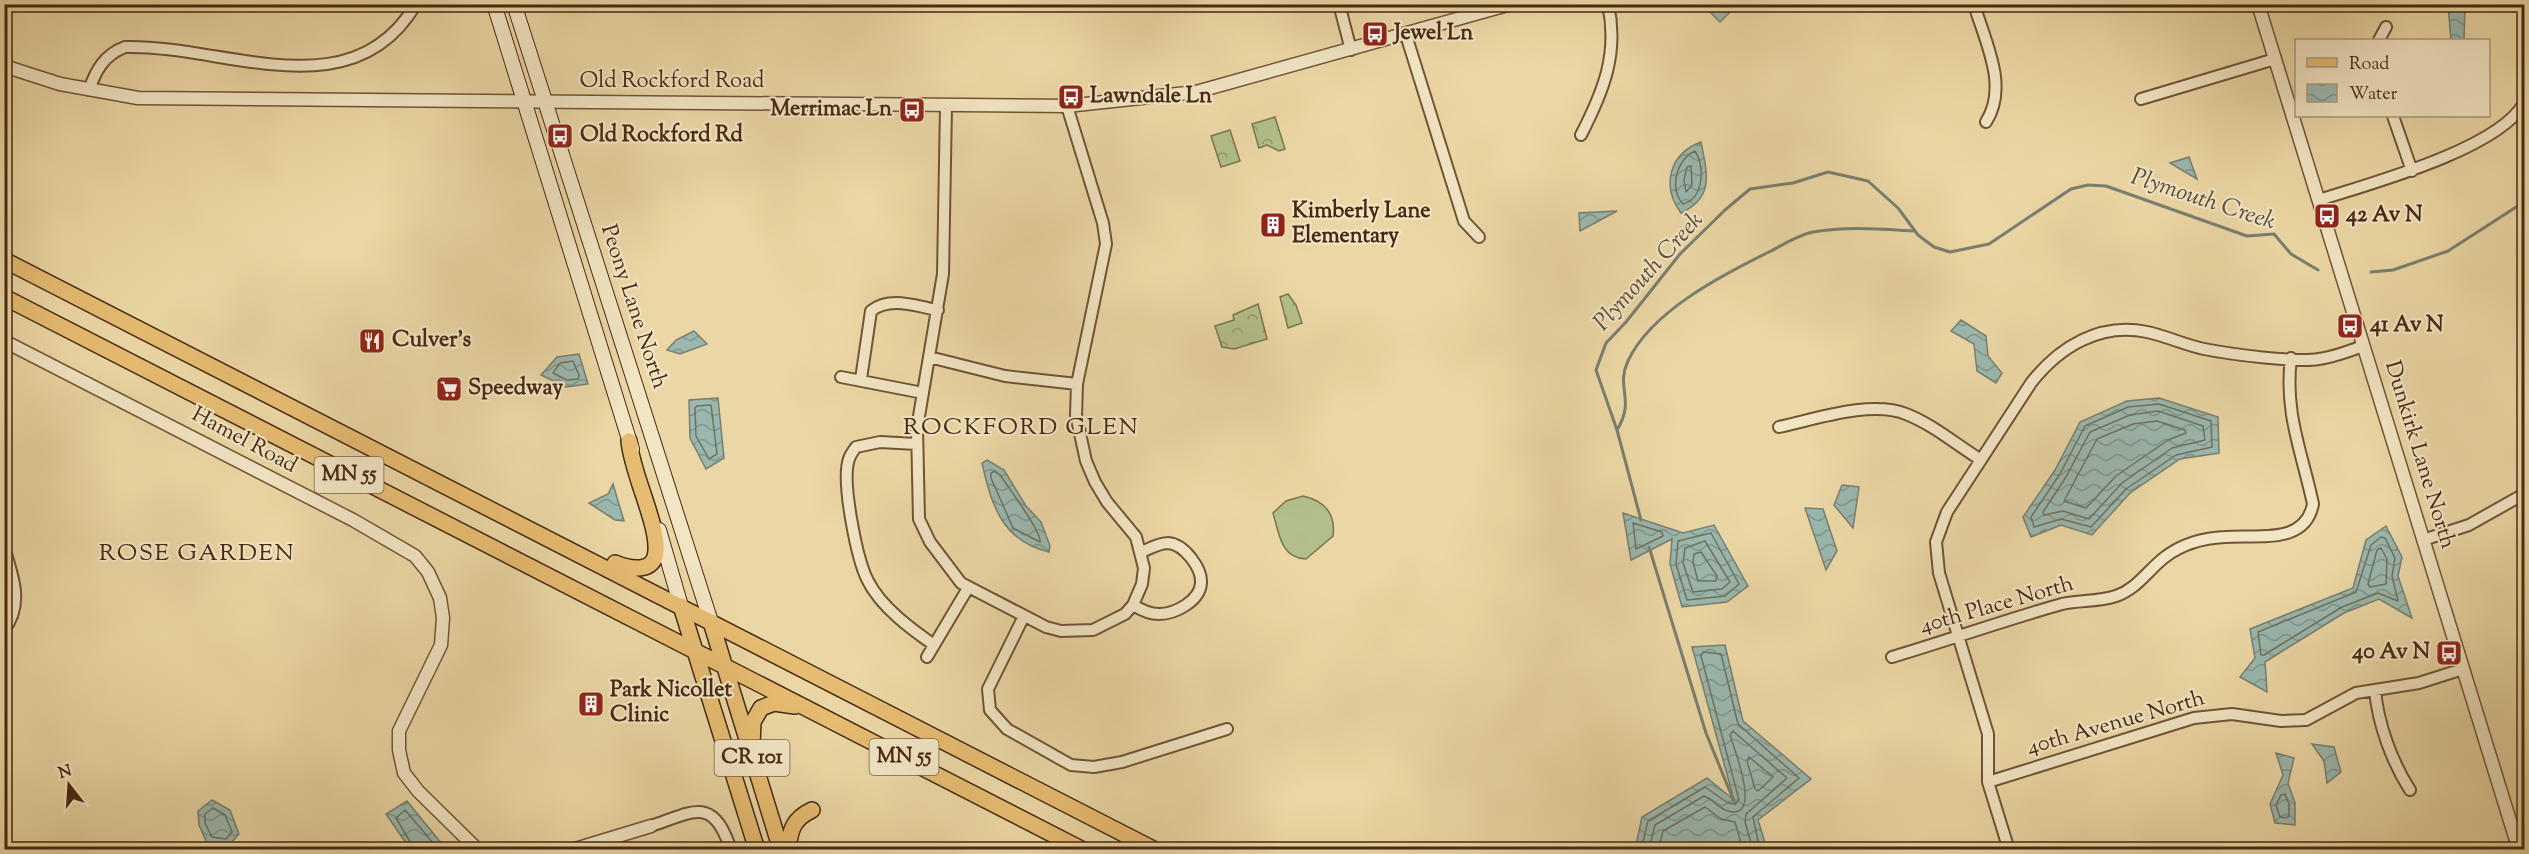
<svg xmlns="http://www.w3.org/2000/svg" width="2529" height="854" font-family="'Sorts Mill Goudy',serif">
<defs>
<pattern id="forest-crowns" width="20" height="18" patternUnits="userSpaceOnUse" patternTransform="scale(1.5)"><rect width="20" height="18" fill="#b2bf8a"/><path d="M2 6a3 3 0 1 1 6 0M12 15a3 3 0 1 1 6 0" fill="none" stroke="#939b6f"/></pattern>
<pattern id="water-waves" width="16" height="10" patternUnits="userSpaceOnUse" patternTransform="scale(1.5)"><rect width="16" height="10" fill="#9ab8af"/><path d="M0 5q4-4 8 0t8 0" fill="none" stroke="#7f968d"/></pattern>
</defs>
<rect width="100%" height="100%" fill="#ebd7a5"/>
<filter id="stains"><feTurbulence type="fractalNoise" baseFrequency=".00333" numOctaves="4"/><feColorMatrix values="0 0 0 0 .2 0 0 0 0 .09 0 0 0 0 .02 0 0 0 .5 -.17"/></filter>
<radialGradient id="worn" r=".72"><stop offset=".6" stop-color="#630" stop-opacity="0"/><stop offset="1" stop-color="#630" stop-opacity=".3"/></radialGradient>
<path fill="url(#forest-crowns)" stroke="#7c744e" stroke-width="1.5" d="M1275,117L1285,149L1279,151L1267,145L1259,148L1252,124Z
M1230,130L1240,161L1221,167L1211,136Z
M1288,294L1296,305L1302,323L1288,328L1280,297Z
M1258,304L1267,339L1234,349L1222,347L1215,326L1234,320L1233,315Z"/>
<path fill="#b2bf8a" stroke="#7c744e" stroke-width="1.5" d="M1303,496C1325,501 1336,513 1333,536L1306,559C1281,558 1279,534 1273,513L1286,501Z"/>
<path fill="url(#water-waves)" stroke="#797f70" stroke-width="1.5" d="M1709,4H1737V5L1720,22L1707,9Z
M2448,5H2465L2464,40H2451Z
M1701,142C1707,173 1715,197 1681,213C1661,186 1669,154 1701,142Z
M2189,157L2197,179L2170,163Z
M1617,211L1580,231L1579,213Z
M1961,320L1986,336L1988,356L2002,373L1996,383L1977,371L1974,344L1951,331Z
M694,331L707,344L680,354L667,350L676,340Z
M579,354L588,384L566,387L541,375L557,357Z
M718,398L724,458L706,469L690,438L689,400Z
M2159,398L2218,417L2219,453L2180,459L2130,493L2092,535L2061,525L2031,537L2023,517L2055,470L2080,422L2127,401Z
M987,460L1004,470L1026,506L1041,522L1050,546L1049,552C1003,541 991,506 982,463Z
M613,484L624,521L615,520L589,503L608,494Z
M1842,485L1859,487L1853,528L1834,505Z
M1805,508L1823,509L1837,551L1826,570Z
M1623,513L1683,533L1714,525L1748,586L1727,602L1682,607L1670,564L1672,539L1631,560Z
M2386,526L2402,557L2398,576L2412,618L2379,599L2344,613L2265,662L2267,692L2240,677L2255,658L2250,629L2353,588L2366,540Z
M1725,645L1743,721L1811,779L1758,820L1767,849H1635L1642,817L1707,778L1734,800L1692,647Z
M2312,744L2334,747L2341,772L2327,783L2324,761Z
M2276,753L2294,758L2288,783L2295,803V825L2275,823L2270,804L2283,775Z
M212,800L230,810L239,834L228,846L207,843L199,825L198,811Z
M407,801L446,849H410L386,814Z"/>
<g fill="none" stroke-linecap="round" stroke-linejoin="round">
<path stroke="#707060" stroke-width="1.5" d="M1695,151C1705,167 1704,198 1683,204C1669,190 1676,159 1695,151Z
M1691,166L1692,185L1686,192L1684,180L1687,167Z
M573,361L579,375L578,379L567,380L553,373L560,363Z
M2159,404L2211,421L2212,447L2176,455L2126,489L2091,527L2061,519L2034,527L2031,517L2060,474L2085,426L2128,407Z
M711,405L717,454L709,459L696,436L695,408L697,406Z
M2158,411L2203,426L2205,440L2172,448L2122,483L2089,519L2063,511L2044,515L2043,512L2066,477L2090,432L2130,415Z
M2157,421L2185,430L2186,433L2168,440L2116,476L2086,508L2064,501L2097,439L2133,424Z
M995,471L1000,475C1008,487 1042,532 1040,542L1013,528L991,478V473Z
M1633,523L1662,532L1663,536L1636,549Z
M1711,533L1739,584L1725,596L1687,600L1676,564L1678,541Z
M2381,537L2385,538L2395,558L2392,576L2398,601L2378,593L2342,607L2264,655H2261L2258,632L2356,592L2371,545Z
M1705,541L1730,582L1722,589L1693,592L1683,563L1685,548Z
M2381,548L2387,559L2386,584L2370,587L2368,584L2377,550Z
M1701,552L1717,576L1716,581H1698L1693,562L1694,554Z
M1749,757L1773,777L1758,791L1755,789L1747,761Z
M2285,794L2289,804V816L2286,818L2280,817L2276,805L2281,795Z
M213,808L225,815L232,832L226,839L212,837L205,823V814Z
M415,850L396,818L405,810L439,850
M1641,850L1648,821L1705,787L1728,803L1735,804L1739,800L1701,656L1703,652L1721,654L1738,724L1799,778L1753,817L1760,850
M1649,850L1655,825L1704,796C1713,799 1719,809 1728,811C1763,821 1734,748 1730,735L1733,731L1787,778L1746,814L1745,822L1753,850
M1658,850L1663,831L1705,807L1721,819L1735,822L1743,850"/>
<path stroke="#797f70" stroke-width="3" d="M2371,272L2393,270L2448,251L2524,202
M1617,430C1636,399 1615,388 1628,361C1651,311 1724,274 1771,251C1784,244 1798,235 1813,232C1846,226 1880,229 1913,231
M1641,520L1617,430L1596,370L1606,343L1626,322L1680,254L1725,210L1750,189L1793,183L1828,172L1868,181L1898,208L1918,235L1934,247L1950,252L1989,244L2071,189L2088,185L2106,186L2247,236L2274,234L2291,254L2318,270
M1649,547L1706,733L1735,804"/>
<defs>
<path id="minor" d="M1339,4L1351,50
M1974,4C1985,42 2009,86 1986,122
M1406,35L1464,221L1479,237
M2379,40L2386,27
M89,90C96,70 104,55 125,47C223,44 352,113 416,4
M2141,99L2275,59
M946,106L943,274L917,428L919,519L930,542L961,583L1046,627L1061,631L1093,630L1125,614L1133,605L1142,584L1144,568L1136,537L1107,502L1095,482L1086,461L1076,415L1077,384L1106,244L1103,223L1067,106
M2393,116L2412,171
M1581,135C1603,92 1619,54 1608,4
M2319,200C2369,184 2499,149 2524,103
M2524,327V345
M929,357L1005,376L1077,384
M841,377L923,393
M861,379L871,311C890,296 915,306 938,310
M1779,427C1816,419 1871,400 1906,414C1932,424 1957,445 1981,460
M917,444L880,442L856,447C854,450 850,455 849,459C841,481 857,560 868,581C881,607 911,629 934,645
M2423,540L2469,525L2524,494
M4,548C13,576 24,605 4,630
M1133,605C1141,610 1149,614 1159,614C1175,614 1200,601 1201,583C1202,568 1184,544 1168,543C1159,543 1149,549 1141,552
M1024,616L988,689L990,710L1007,729L1071,765L1094,767L1122,762L1227,729
M927,657L968,588
M1892,657C1949,640 2005,620 2062,604C2080,600 2098,602 2116,596C2137,589 2148,570 2165,557C2182,544 2204,538 2225,537C2256,534 2305,546 2313,504C2302,452 2284,413 2291,358
M2375,690C2378,724 2392,762 2410,790
M1988,782L2194,718L2232,714L2281,721L2306,720L2356,693L2419,683L2463,669
M651,826C695,811 713,796 731,850
M2009,850L1988,782V734L1939,573L1936,542L1947,512L2031,383C2059,347 2100,322 2147,332C2166,336 2185,345 2204,349C2230,354 2295,363 2319,359C2334,357 2349,351 2363,346"/>
<path id="tertiary" d="M2258,4L2519,850
M4,66L60,84L138,98L1067,106L1196,92L1511,4
M4,341L353,520L415,556L428,572L440,598L443,618L441,645L399,731V750L404,773L418,791L478,850
M572,850L651,826"/>
<path id="secondary" d="M494,4L632,449
M514,4L711,622
M659,530L681,606"/>
<path id="primary" d="M4,260L1155,850
M4,297L1083,850
M615,563C629,569 655,574 656,551C658,523 632,474 629,441
M681,606L757,850
M711,622L781,850
M752,745L753,722L761,708L774,703L795,706
M788,850C790,830 793,819 812,810"/>
</defs>
<use href="#minor" stroke="#705437" stroke-width="14"/>
<use href="#tertiary" stroke="#705437" stroke-width="15"/>
<use href="#secondary" stroke="#472912" stroke-width="16"/>
<use href="#primary" stroke="#472912" stroke-width="18"/>
<use href="#minor" stroke="#f2e5c4" stroke-width="10"/>
<use href="#tertiary" stroke="#f2e5c4" stroke-width="12"/>
<use href="#secondary" stroke="#f2e5c4" stroke-width="14"/>
<use href="#primary" stroke="#e6bc72" stroke-width="15"/>
</g>
<defs>
<symbol id="bus-square" viewBox="-11 -11 22 22"><rect x="-9" y="-9" width="18" height="18" rx="4" fill="#8f2418" stroke="#f2e5c4"/><path d="M-5-6H5V4H4V6H2V4H-2V6H-4V4H-5ZM-3.5-4V0h7V-4ZM-3.5 1.2v1.5H-2V1.2ZM2 1.2v1.5H3.5V1.2Z" fill="#fff"/></symbol>
<symbol id="building-square" viewBox="-11 -11 22 22"><rect x="-9" y="-9" width="18" height="18" rx="4" fill="#8f2418" stroke="#f2e5c4"/><path d="M-4-6H4V6H1V3H-1V6H-4ZM-2.5-4.3h1.7v1.8h-1.7ZM.8-4.3h1.7v1.8H.8ZM-2.5-1h1.7V.8h-1.7ZM.8-1h1.7V.8H.8Z" fill="#fff"/></symbol>
<symbol id="restaurant-square" viewBox="-11 -11 22 22"><rect x="-9" y="-9" width="18" height="18" rx="4" fill="#8f2418" stroke="#f2e5c4"/><path d="M-5-6h1v4h1v-4h1v4h1v-4h1v5L-1.5 .5V6h-2V.5L-5-1ZM5-6V6H3V1.5H1.5Q1.5-4 5-6Z" fill="#fff"/></symbol>
<symbol id="supermarket-square" viewBox="-11 -11 22 22"><rect x="-9" y="-9" width="18" height="18" rx="4" fill="#8f2418" stroke="#f2e5c4"/><path d="M-6-5.5h2.5l.6 2H6L4.5 2H-2.5L-4.4-4H-6ZM-1.5 3.2a1.3 1.3 0 1 0 .1 0ZM3 3.2a1.3 1.3 0 1 0 .1 0Z" fill="#fff"/></symbol>
</defs>
<g fill-rule="evenodd">
<use href="#bus-square" x="1360" y="19" width="30" height="30"/>
<use href="#bus-square" x="1056" y="82" width="30" height="30"/>
<use href="#bus-square" x="897" y="95" width="30" height="30"/>
<use href="#bus-square" x="545" y="121" width="30" height="30"/>
<use href="#bus-square" x="2312" y="201" width="30" height="30"/>
<use href="#building-square" x="1258" y="210" width="30" height="30"/>
<use href="#bus-square" x="2335" y="311" width="30" height="30"/>
<use href="#restaurant-square" x="357" y="326" width="30" height="30"/>
<use href="#supermarket-square" x="434" y="374" width="30" height="30"/>
<use href="#bus-square" x="2434" y="638" width="30" height="30"/>
<use href="#building-square" x="576" y="689" width="30" height="30"/>
</g>
<g text-anchor="middle" dominant-baseline="central" stroke-width="4.5" stroke-linejoin="round" paint-order="stroke">
<g fill="#f2e5c4" stroke="#7a6147" stroke-width="1.5">
<rect x="314.5" y="457" width="69" height="36" rx="4.5"/>
<rect x="869.5" y="739" width="69" height="36" rx="4.5"/>
<rect x="714.5" y="740" width="75" height="36" rx="4.5"/>
</g>
<g font-size="21" font-weight="bold" fill="#472912">
<text x="349" y="475">MN 55</text>
<text x="904" y="757">MN 55</text>
<text x="752" y="758">CR 101</text>
</g>
<g font-size="22" font-weight="bold" fill="#472912" stroke="#f2e5c4" text-anchor="start">
<text x="1394" y="34">Jewel Ln</text>
<text x="1090" y="97">Lawndale Ln</text>
<text x="892" y="110" text-anchor="end">Merrimac Ln</text>
<text x="580" y="136">Old Rockford Rd</text>
<text x="1292" y="212">Kimberly Lane<tspan x="1292" dy="25">Elementary</tspan></text>
<text x="2346" y="216">42 Av N</text>
<text x="2370" y="326">41 Av N</text>
<text x="392" y="341">Culver's</text>
<text x="468" y="389">Speedway</text>
<text x="2430" y="653" text-anchor="end">40 Av N</text>
<text x="610" y="691">Park Nicollet<tspan x="610" dy="25">Clinic</tspan></text>
</g>
<g font-size="22" fill="#472912" stroke="#f2e5c4">
<text x="672" y="82">Old Rockford Road</text>
<text transform="translate(633 307) rotate(72)">Peony Lane North</text>
<text transform="translate(244 441) rotate(28)">Hamel Road</text>
<text transform="translate(2419 455) rotate(73)">Dunkirk Lane North</text>
<text transform="translate(1997 606) rotate(-16)">40th Place North</text>
<text transform="translate(2116 724) rotate(-16)">40th Avenue North</text>
</g>
<g font-size="24" font-style="italic" fill="#5c4d39" stroke="#f2e5c4">
<text transform="translate(2203 200) rotate(18)">Plymouth Creek</text>
<text transform="translate(1649 272) rotate(-48)">Plymouth Creek</text>
</g>
<g font-size="24" letter-spacing="1.5" fill="#472912" stroke="#f2e5c4">
<text x="1021" y="428">ROCKFORD GLEN</text>
<text x="197" y="554">ROSE GARDEN</text>
</g>
</g>
<rect width="2529" height="854" fill="none" stroke="#ebd7a5" stroke-width="24"/>
<rect x="6" y="6" width="2517" height="842" fill="none" stroke="#472912" stroke-width="3"/>
<rect x="12" y="12" width="2505" height="830" fill="none" stroke="#472912" stroke-width="1.5"/>
<rect x="2295" y="39" width="195" height="78" fill="#f2e5c4" stroke="#ae9a7d" stroke-width="1.5"/>
<rect x="2307" y="58" width="30" height="9" fill="#e6bc72" stroke="#ae9a7d" stroke-width="1.5"/>
<text x="2349" y="69" font-size="18" fill="#472912">Road</text>
<rect x="2307" y="84" width="30" height="18" fill="url(#water-waves)" stroke="#ae9a7d" stroke-width="1.5"/>
<text x="2349" y="99" font-size="18" fill="#472912">Water</text>
<g transform="translate(69 785) rotate(343)" stroke="#f2e5c4" stroke-width="4.5" paint-order="stroke">
<path d="M0-4.5L10 22L0 15L-10 22Z" fill="#472912"/>
<text y="-9" font-size="16" font-weight="bold" text-anchor="middle" fill="#472912">N</text>
</g>
<rect width="100%" height="100%" filter="url(#stains)"/>
<rect width="100%" height="100%" fill="url(#worn)"/>
</svg>
